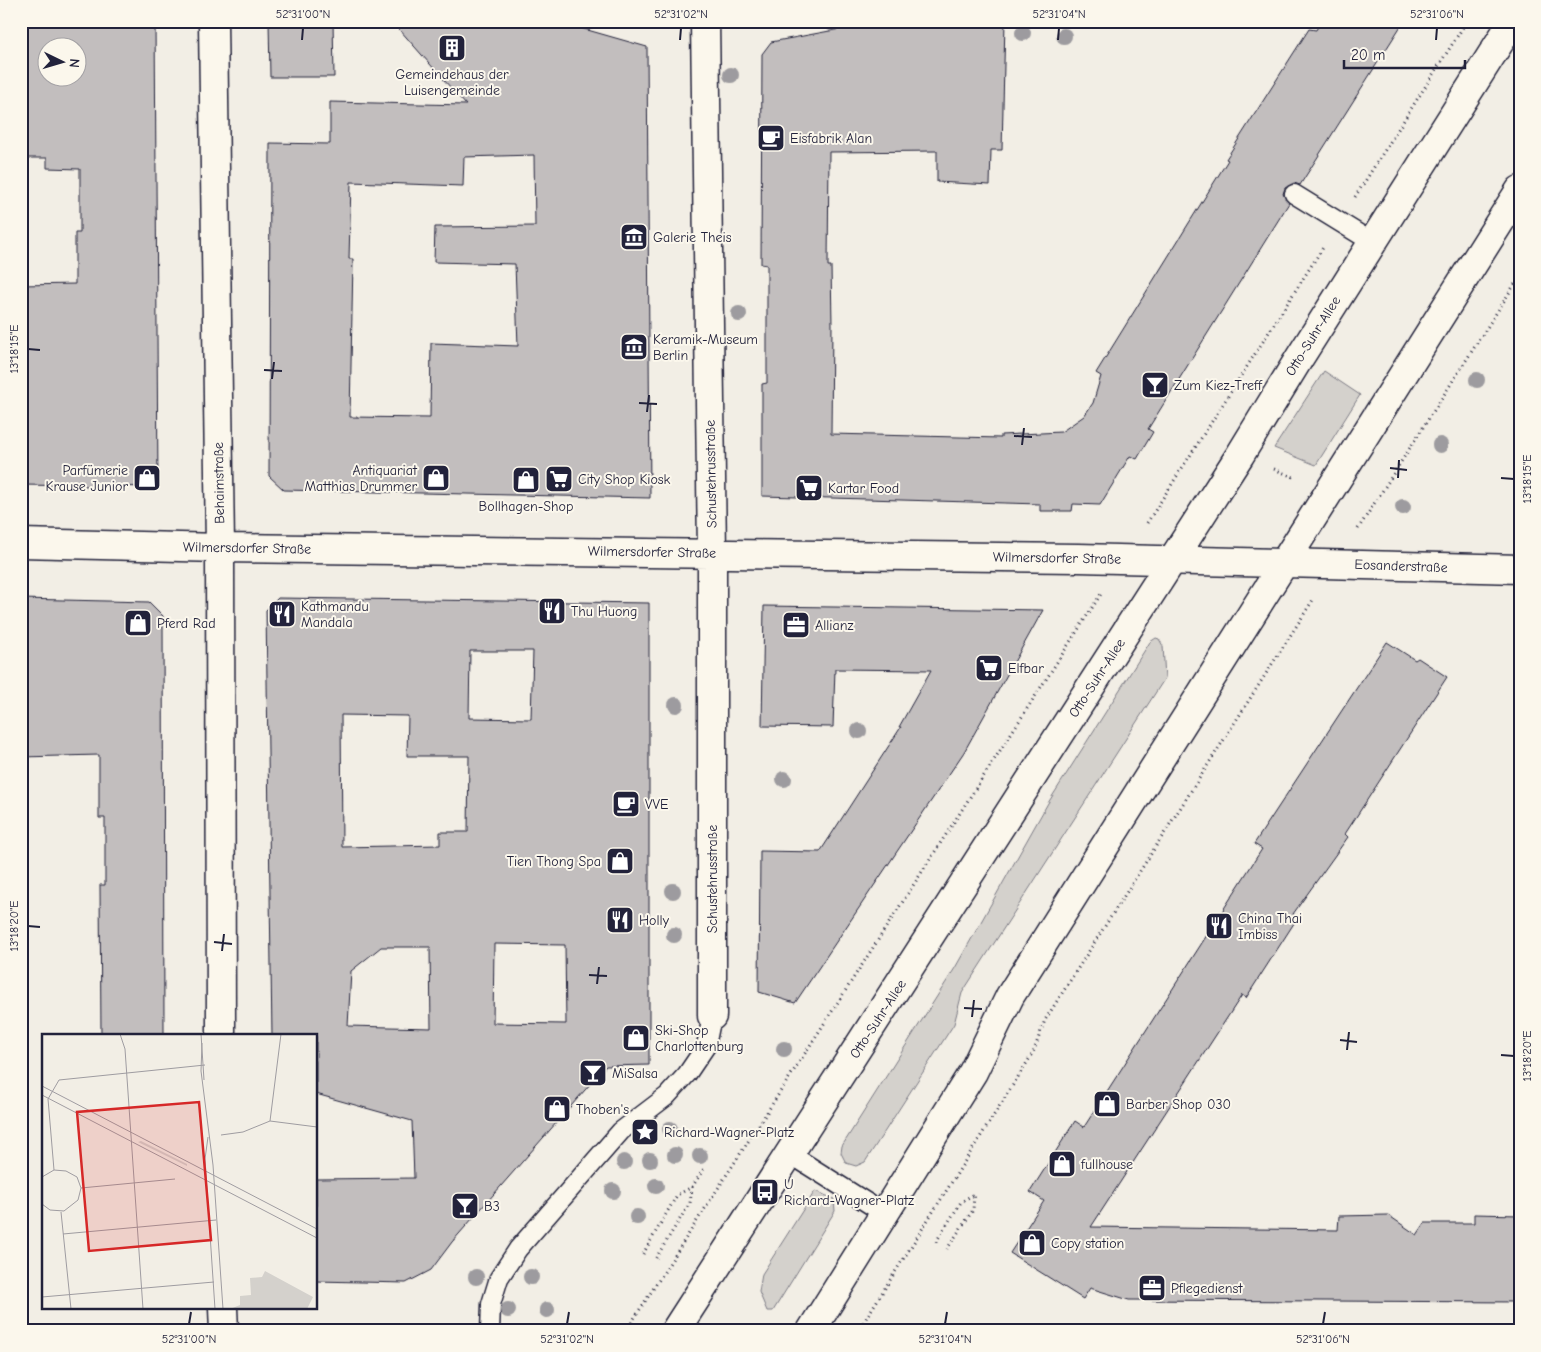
<svg xmlns="http://www.w3.org/2000/svg" width="1541" height="1352" font-family="'Comic Neue',sans-serif">
<rect width="100%" height="100%" fill="#f2eee5"/>
<filter id="ink" filterUnits="userSpaceOnUse"><feTurbulence type="fractalNoise" baseFrequency=".02" numOctaves="2"/><feDisplacementMap in="SourceGraphic" scale="10" xChannelSelector="R" yChannelSelector="G"/><feConvolveMatrix kernelMatrix="1 2 1 2 8 2 1 2 1" color-interpolation-filters="sRGB"/></filter>
<g filter="url(#ink)">
<path fill="#d4d1cc" stroke="#7b7a84" d="M1324,371L1360,395L1316,465L1274,448Z
M1156,638L1159,639L1163,646L1165,678L962,993L954,1024L865,1162L856,1166L846,1163L841,1153L842,1146L955,968L1048,803L1150,642Z
M815,1191L834,1199L835,1211L773,1311H767L759,1292L762,1274Z"/>
<path fill="#c2bebe" stroke="#22223b" fill-rule="evenodd" d="M21,21H155L158,487L21,485V285L75,284V233H80V169L47,168V158H21ZM48,48H78V78H48Z
M269,21H333L334,77H270Z
M392,21H556L647,47L650,498L284,490L269,476L270,143L330,144V102L466,105ZM534,155L535,226L435,227L434,262L515,264L518,346L431,343L430,418L350,417L353,259H349L351,182L463,186L464,157Z
M883,21H1005L1002,150H991L990,185L937,182V151L829,152L828,266H831L832,325L831,434L1001,438V435L1061,432L1084,416L1093,403L1101,376L1096,373L1228,160L1226,159L1309,29L1316,30L1321,21H1404L1300,185L1294,183L1285,188L1283,194L1289,203L1148,429L1153,432L1137,459L1130,456L1100,505L1073,504L1072,511H1040V504L762,496V384L767,383V265L761,264L762,54L771,42Z
M278,598L649,603V1065L606,1066L452,1242L431,1270L406,1283L316,1281V1179L414,1178L412,1121L316,1094V1036H272L266,610ZM470,651H533L531,719L469,718ZM341,715L408,716L407,756H469L468,832H440V845L342,847ZM494,944L565,945L566,1024L493,1023ZM381,947H430L431,1028L348,1026L351,971Z
M21,599L149,602L163,616L164,1036H101L100,885H105V818H99V755L21,757Z
M764,606L1043,610L964,752L795,1003L759,992L760,851L820,852L901,727H899L931,670L835,669L833,727L762,726Z
M1387,642L1415,660L1418,658L1447,677L1345,834L1348,837L1293,914L1298,917L1246,998L1242,995L1091,1227L1338,1230L1339,1216L1388,1215L1417,1235L1425,1223H1474V1214L1520,1215V1302L1129,1300L1090,1288L1083,1299L1010,1253L1044,1201L1030,1192L1075,1121L1084,1127L1122,1068L1262,849L1254,844Z"/>
<g fill="none" stroke-linecap="round" stroke-linejoin="round">
<defs>
<path id="service" d="M1294,194L1372,242
M790,1154L885,1214
M490,1331L491,1304L499,1278L518,1249L621,1131L667,1096L687,1074L706,1046L712,1016"/>
<path id="minor" d="M213,21L220,548L221,1036
M705,21L712,553V1016
M21,543L220,548L1079,558L1520,569
M223,1308L224,1331"/>
<path id="secondary" d="M675,1331L1240,455L1300,357L1513,21
M811,1331L973,1072L1010,996L1520,190"/>
</defs>
<use href="#service" stroke="#22223b" stroke-width="21"/>
<use href="#minor" stroke="#22223b" stroke-width="31"/>
<use href="#secondary" stroke="#22223b" stroke-width="31"/>
<path stroke="#22223b" stroke-width="3" stroke-dasharray="1 4" stroke-linecap="butt" d="M1355,197L1467,21
M1274,469L1296,478
M1147,523L1324,246
M1358,529L1520,276
M692,1187L705,1167
M936,1242L961,1202L974,1194L973,1210L947,1249
M643,1254L677,1195L692,1187L690,1203L654,1261
M626,1331L1101,594
M858,1331L1033,1053L1045,1020L1313,600"/>
<use href="#service" stroke="#fbf7ec" stroke-width="18"/>
<use href="#minor" stroke="#fbf7ec" stroke-width="28"/>
<use href="#secondary" stroke="#fbf7ec" stroke-width="28"/>
</g>
<g fill="#9d9b9f">
<circle cx="1023" cy="33" r="8"/>
<circle cx="1064" cy="36" r="8"/>
<circle cx="731" cy="75" r="8"/>
<circle cx="739" cy="314" r="8"/>
<circle cx="1477" cy="380" r="8"/>
<circle cx="1440" cy="445" r="8"/>
<circle cx="1403" cy="507" r="8"/>
<circle cx="676" cy="705" r="8"/>
<circle cx="859" cy="731" r="8"/>
<circle cx="784" cy="779" r="8"/>
<circle cx="673" cy="891" r="8"/>
<circle cx="674" cy="935" r="8"/>
<circle cx="784" cy="1049" r="8"/>
<circle cx="670" cy="1129" r="8"/>
<circle cx="675" cy="1155" r="8"/>
<circle cx="700" cy="1156" r="8"/>
<circle cx="650" cy="1160" r="8"/>
<circle cx="624" cy="1162" r="8"/>
<circle cx="656" cy="1186" r="8"/>
<circle cx="613" cy="1191" r="8"/>
<circle cx="637" cy="1217" r="8"/>
<circle cx="476" cy="1277" r="8"/>
<circle cx="531" cy="1277" r="8"/>
<circle cx="508" cy="1310" r="8"/>
<circle cx="547" cy="1310" r="8"/>
</g>
</g>
<path fill="none" stroke="#22223b" stroke-width="2" d="M302,40L303,28M680,40L681,28M1058,40L1059,28M1436,40L1437,28M28,349L40,350M264,370L282,371M272,379L274,362M639,403L657,404M647,412L649,395M1014,436L1032,437M1022,445L1024,428M1390,468L1407,470M1398,478L1399,460M1501,478L1514,479M28,926L40,927M214,942L232,944M222,951L224,934M589,975L607,976M597,984L599,967M964,1008L982,1009M972,1017L974,1000M1340,1040L1357,1042M1347,1050L1349,1032M1501,1055L1514,1056M189,1324L191,1312M567,1324L569,1312M945,1324L947,1312M1323,1324L1325,1312"/>
<defs>
<symbol id="building-square" viewBox="-11 -11 22 22"><rect x="-9" y="-9" width="18" height="18" rx="4" fill="#22223b" stroke="#fbf7ec"/><path d="M-4-6H4V6H1V3H-1V6H-4ZM-2.5-4.3h1.7v1.8h-1.7ZM.8-4.3h1.7v1.8H.8ZM-2.5-1h1.7V.8h-1.7ZM.8-1h1.7V.8H.8Z" fill="#fff"/></symbol>
<symbol id="cafe-square" viewBox="-11 -11 22 22"><rect x="-9" y="-9" width="18" height="18" rx="4" fill="#22223b" stroke="#fbf7ec"/><path d="M-5.5-4.5H6V0H3Q3 3.5 0 3.5H-2.5Q-5.5 3.5-5.5 0ZM3-3.2v2h1.7v-2ZM-6 4.5H4V6H-6Z" fill="#fff"/></symbol>
<symbol id="museum-square" viewBox="-11 -11 22 22"><rect x="-9" y="-9" width="18" height="18" rx="4" fill="#22223b" stroke="#fbf7ec"/><path d="M0-6L6-3V-2H-6V-3ZM-5-1h2V3h-2ZM-1-1h2V3h-2ZM3-1h2V3H3ZM-6 4H6V6H-6Z" fill="#fff"/></symbol>
<symbol id="bar-square" viewBox="-11 -11 22 22"><rect x="-9" y="-9" width="18" height="18" rx="4" fill="#22223b" stroke="#fbf7ec"/><path d="M-6-5H6L.8 .8V4.5H3.5V6h-7V4.5H-.8V.8Z" fill="#fff"/></symbol>
<symbol id="shop-square" viewBox="-11 -11 22 22"><rect x="-9" y="-9" width="18" height="18" rx="4" fill="#22223b" stroke="#fbf7ec"/><path d="M-5-2.5h2.3a2.7 3.5 0 0 1 5.4 0H5L5.5 6h-11ZM-1.5-2.5h3a1.5 2.3 0 0 0-3 0Z" fill="#fff"/></symbol>
<symbol id="supermarket-square" viewBox="-11 -11 22 22"><rect x="-9" y="-9" width="18" height="18" rx="4" fill="#22223b" stroke="#fbf7ec"/><path d="M-6-5.5h2.5l.6 2H6L4.5 2H-2.5L-4.4-4H-6ZM-1.5 3.2a1.3 1.3 0 1 0 .1 0ZM3 3.2a1.3 1.3 0 1 0 .1 0Z" fill="#fff"/></symbol>
<symbol id="restaurant-square" viewBox="-11 -11 22 22"><rect x="-9" y="-9" width="18" height="18" rx="4" fill="#22223b" stroke="#fbf7ec"/><path d="M-5-6h1v4h1v-4h1v4h1v-4h1v5L-1.5 .5V6h-2V.5L-5-1ZM5-6V6H3V1.5H1.5Q1.5-4 5-6Z" fill="#fff"/></symbol>
<symbol id="office-square" viewBox="-11 -11 22 22"><rect x="-9" y="-9" width="18" height="18" rx="4" fill="#22223b" stroke="#fbf7ec"/><path d="M-6-3h4V-5.5h4V-3h4V5H-6ZM-1-4.5V-3h2v-1.5ZM-6 0V1H6V0Z" fill="#fff"/></symbol>
<symbol id="sight-square" viewBox="-11 -11 22 22"><rect x="-9" y="-9" width="18" height="18" rx="4" fill="#22223b" stroke="#fbf7ec"/><path d="M0-6L1.8-2.2L6-1.7L2.9 1.2L3.7 5.4L0 3.3L-3.7 5.4L-2.9 1.2L-6-1.7L-1.8-2.2Z" fill="#fff"/></symbol>
<symbol id="bus-square" viewBox="-11 -11 22 22"><rect x="-9" y="-9" width="18" height="18" rx="4" fill="#22223b" stroke="#fbf7ec"/><path d="M-5-6H5V4H4V6H2V4H-2V6H-4V4H-5ZM-3.5-4V0h7V-4ZM-3.5 1.2v1.5H-2V1.2ZM2 1.2v1.5H3.5V1.2Z" fill="#fff"/></symbol>
</defs>
<g fill-rule="evenodd">
<use href="#building-square" x="436" y="32" width="32" height="32"/>
<use href="#cafe-square" x="755" y="122" width="32" height="32"/>
<use href="#museum-square" x="618" y="221" width="32" height="32"/>
<use href="#museum-square" x="618" y="331" width="32" height="32"/>
<use href="#bar-square" x="1139" y="369" width="32" height="32"/>
<use href="#shop-square" x="131" y="462" width="32" height="32"/>
<use href="#shop-square" x="420" y="462" width="32" height="32"/>
<use href="#supermarket-square" x="543" y="463" width="32" height="32"/>
<use href="#shop-square" x="510" y="464" width="32" height="32"/>
<use href="#supermarket-square" x="793" y="472" width="32" height="32"/>
<use href="#restaurant-square" x="536" y="595" width="32" height="32"/>
<use href="#restaurant-square" x="266" y="598" width="32" height="32"/>
<use href="#shop-square" x="122" y="607" width="32" height="32"/>
<use href="#office-square" x="780" y="609" width="32" height="32"/>
<use href="#supermarket-square" x="973" y="652" width="32" height="32"/>
<use href="#cafe-square" x="610" y="788" width="32" height="32"/>
<use href="#shop-square" x="604" y="845" width="32" height="32"/>
<use href="#restaurant-square" x="604" y="904" width="32" height="32"/>
<use href="#restaurant-square" x="1203" y="910" width="32" height="32"/>
<use href="#shop-square" x="620" y="1022" width="32" height="32"/>
<use href="#bar-square" x="577" y="1057" width="32" height="32"/>
<use href="#shop-square" x="1091" y="1088" width="32" height="32"/>
<use href="#shop-square" x="541" y="1093" width="32" height="32"/>
<use href="#sight-square" x="629" y="1116" width="32" height="32"/>
<use href="#shop-square" x="1046" y="1148" width="32" height="32"/>
<use href="#bus-square" x="749" y="1176" width="32" height="32"/>
<use href="#bar-square" x="449" y="1190" width="32" height="32"/>
<use href="#shop-square" x="1016" y="1227" width="32" height="32"/>
<use href="#office-square" x="1136" y="1272" width="32" height="32"/>
</g>
<g text-anchor="middle" dominant-baseline="central" stroke-width="4" stroke-linejoin="round" paint-order="stroke">
<g font-size="14" fill="#22223b" stroke="#fbf7ec" text-anchor="start">
<text x="452" y="74" text-anchor="middle">Gemeindehaus der<tspan x="452" dy="16">Luisengemeinde</tspan></text>
<text x="790" y="138">Eisfabrik Alan</text>
<text x="653" y="237">Galerie Theis</text>
<text x="653" y="339">Keramik-Museum<tspan x="653" dy="16">Berlin</tspan></text>
<text x="1174" y="385">Zum Kiez-Treff</text>
<text x="128" y="470" text-anchor="end">Parfümerie<tspan x="128" dy="16">Krause Junior</tspan></text>
<text x="417" y="470" text-anchor="end">Antiquariat<tspan x="417" dy="16">Matthias Drummer</tspan></text>
<text x="578" y="479">City Shop Kiosk</text>
<text x="828" y="488">Kartar Food</text>
<text x="526" y="506" text-anchor="middle">Bollhagen-Shop</text>
<text x="301" y="606">Kathmandu<tspan x="301" dy="16">Mandala</tspan></text>
<text x="571" y="611">Thu Huong</text>
<text x="157" y="623">Pferd Rad</text>
<text x="815" y="625">Allianz</text>
<text x="1008" y="668">Elfbar</text>
<text x="645" y="804">VVE</text>
<text x="601" y="861" text-anchor="end">Tien Thong Spa</text>
<text x="1238" y="918">China Thai<tspan x="1238" dy="16">Imbiss</tspan></text>
<text x="639" y="920">Holly</text>
<text x="655" y="1030">Ski-Shop<tspan x="655" dy="16">Charlottenburg</tspan></text>
<text x="612" y="1073">MiSalsa</text>
<text x="1126" y="1104">Barber Shop 030</text>
<text x="576" y="1109">Thoben's</text>
<text x="664" y="1132">Richard-Wagner-Platz</text>
<text x="1081" y="1164">fullhouse</text>
<text x="784" y="1184">U<tspan x="784" dy="16">Richard-Wagner-Platz</tspan></text>
<text x="484" y="1206">B3</text>
<text x="1051" y="1243">Copy station</text>
<text x="1171" y="1288">Pflegedienst</text>
</g>
<g font-size="14" fill="#22223b" stroke="#fbf7ec">
<text transform="translate(1313 336) rotate(-58)">Otto-Suhr-Allee</text>
<text transform="translate(711 474) rotate(-91)">Schustehrusstraße</text>
<text transform="translate(219 483) rotate(-91)">Behaimstraße</text>
<text transform="translate(247 548) rotate(1)">Wilmersdorfer Straße</text>
<text transform="translate(652 552) rotate(1)">Wilmersdorfer Straße</text>
<text transform="translate(1057 558) rotate(1)">Wilmersdorfer Straße</text>
<text transform="translate(1401 566) rotate(2)">Eosanderstraße</text>
<text transform="translate(1097 678) rotate(-57)">Otto-Suhr-Allee</text>
<text transform="translate(712 879) rotate(-90)">Schustehrusstraße</text>
<text transform="translate(878 1019) rotate(-57)">Otto-Suhr-Allee</text>
</g>
</g>
<g transform="translate(42 1034)">
<rect width="275" height="275" fill="#f2eee5"/>
<path d="M99,107L145,130V132L96,108ZM223,237L271,263L265,275H188L198,271V262L209,261L208,244L220,243Z" fill="#d4d1cc"/>
<path fill="none" stroke="#9f9ca1" stroke-width="1" d="M78,0L83,15L101,275M159,0L162,46M160,9L159,37L171,131L181,275M0,52L275,195M0,61L275,204M228,87L239,0M179,101L201,98L228,87L275,93M166,103L163,125L173,275M12,136L6,65L17,46L163,31M0,143L12,136L24,137L35,143L39,154L36,166L22,177L8,176L0,170M39,154L133,145M19,178L29,275M21,200L174,186M0,263L172,248"/>
<path fill="#d62828" fill-opacity="0.15" stroke="#d62828" stroke-width="2.5" d="M157,68L169,206L47,217L35,78Z"/>
<rect width="275" height="275" fill="none" stroke="#22223b" stroke-width="2.5"/>
</g>
<rect width="1541" height="1352" fill="none" stroke="#fbf7ec" stroke-width="55"/>
<g transform="translate(62 62) rotate(95)"><circle r="24" fill="#fbf7ec" stroke="#a4a2a5"/>
<path d="M0-4L9 19L0 12L-9 19Z" fill="#22223b"/>
<text y="-8" font-size="14" font-weight="bold" text-anchor="middle" fill="#22223b">N</text>
</g>
<path d="M1344 60v8h121v-8" fill="none" stroke="#22223b" stroke-width="2.5"/>
<text x="1351" y="60" font-size="15" fill="#22223b" stroke="#fbf7ec" stroke-width="4" paint-order="stroke">20 m</text>
<rect x="28" y="28" width="1486" height="1296" fill="none" stroke="#22223b" stroke-width="2"/>
<g font-size="12" text-anchor="middle" fill="#22223b">
<text x="303" y="18">52°31'00"N</text>
<text x="681" y="18">52°31'02"N</text>
<text x="1059" y="18">52°31'04"N</text>
<text x="1437" y="18">52°31'06"N</text>
<text transform="translate(14 349) rotate(-90)" y="4">13°18'15"E</text>
<text transform="translate(1527 479) rotate(-90)" y="4">13°18'15"E</text>
<text transform="translate(14 926) rotate(-90)" y="4">13°18'20"E</text>
<text transform="translate(1527 1056) rotate(-90)" y="4">13°18'20"E</text>
<text x="189" y="1343">52°31'00"N</text>
<text x="567" y="1343">52°31'02"N</text>
<text x="945" y="1343">52°31'04"N</text>
<text x="1323" y="1343">52°31'06"N</text>
</g>
</svg>
